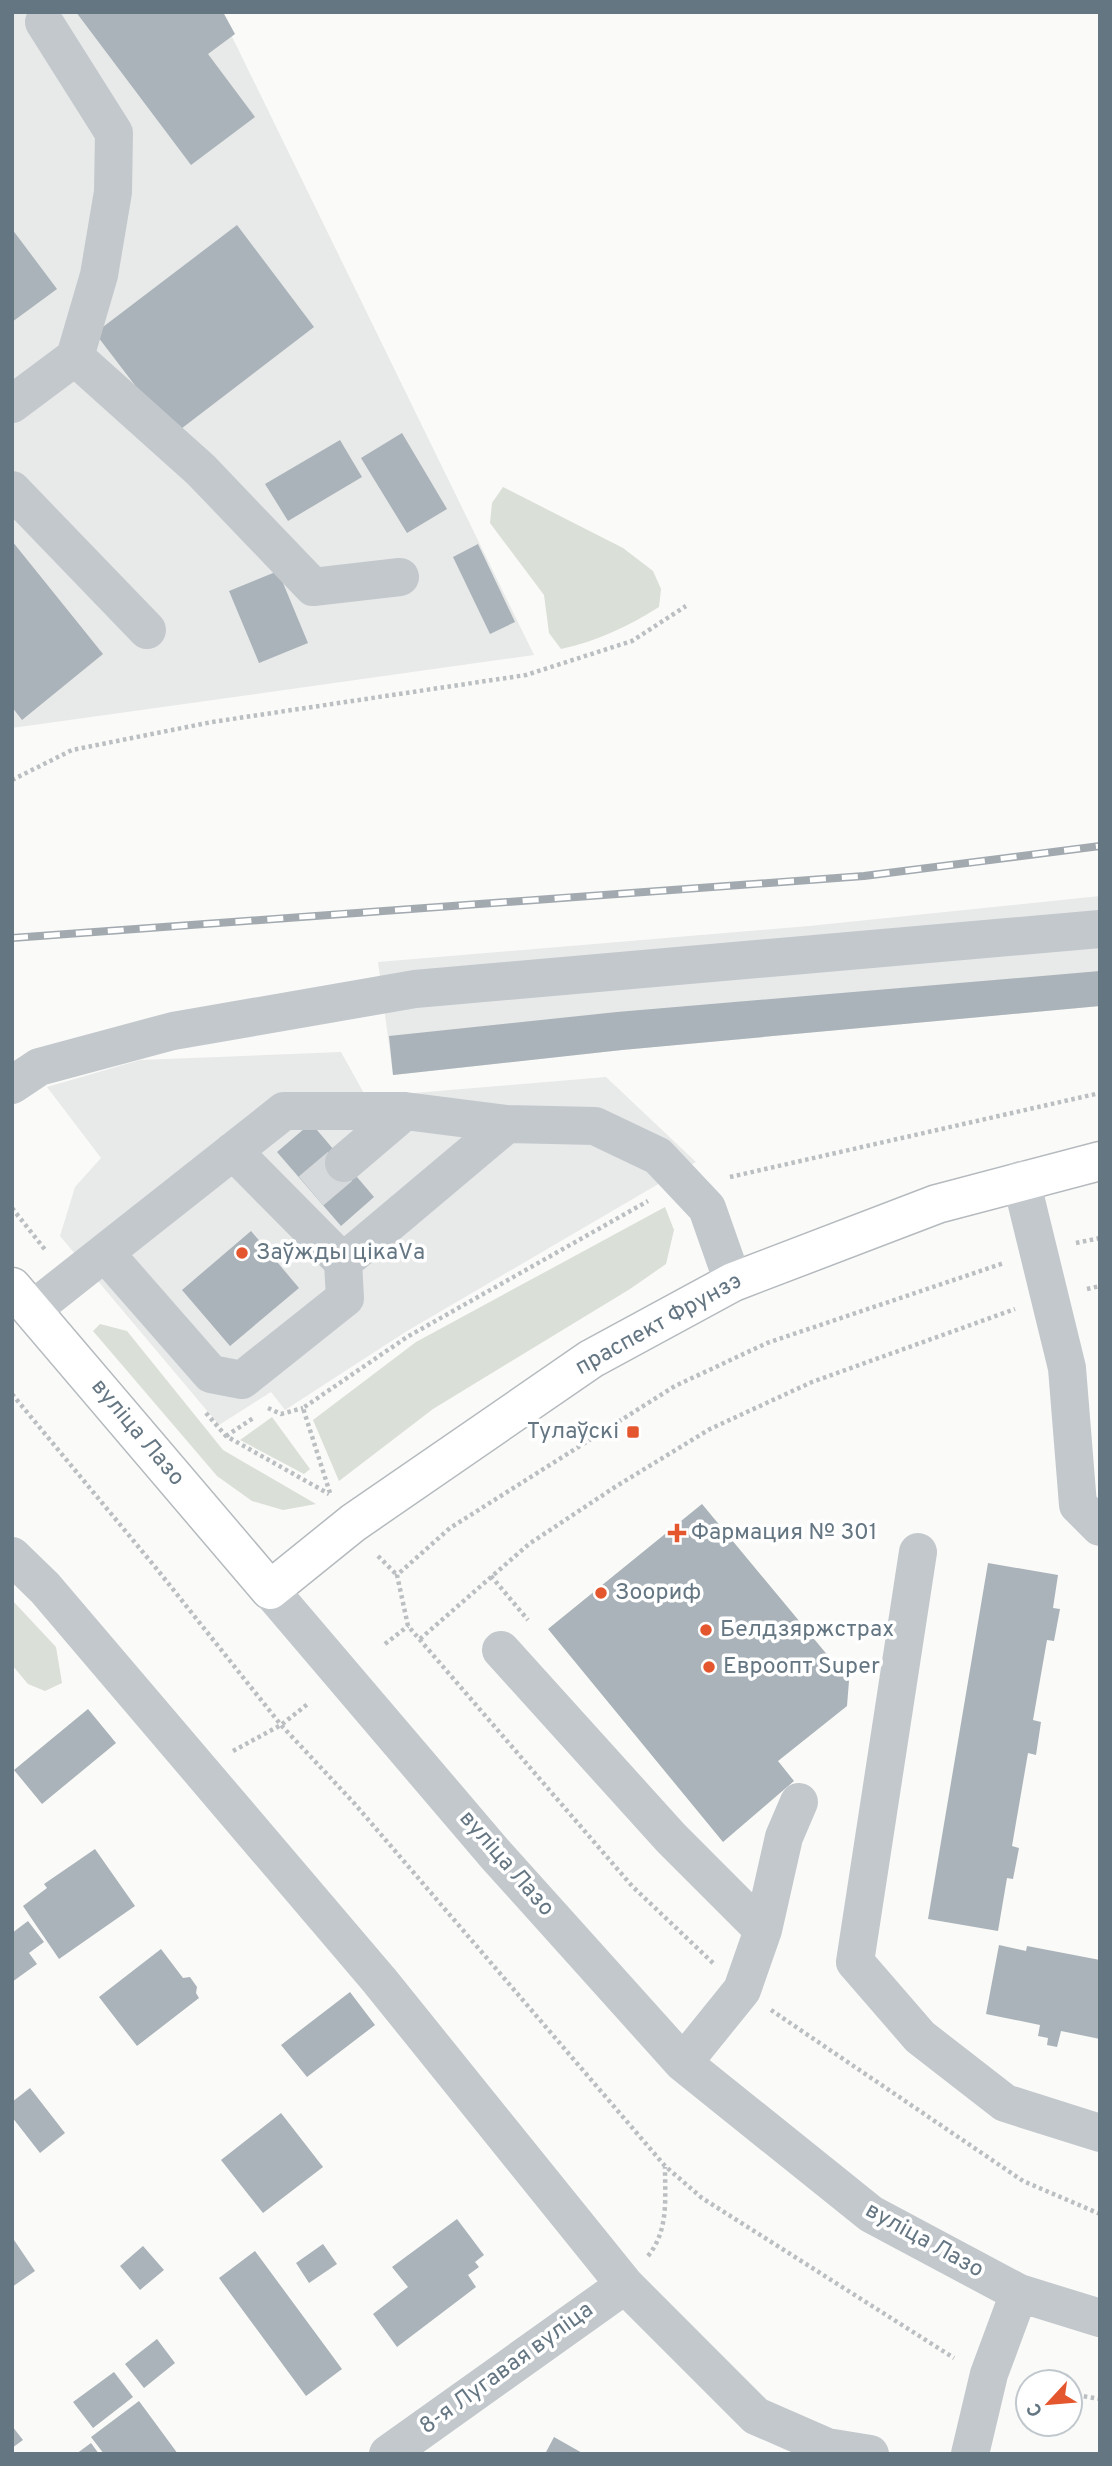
<svg xmlns="http://www.w3.org/2000/svg" width="1112" height="2466" font-family="Overpass,sans-serif">
<rect width="100%" height="100%" fill="#fafaf8"/>
<path fill="#e8e9e9" d="M12,12H220L534,655L12,728Z
M1100,896V1006L622,1050L393,1075L378,962L809,926Z
M341,1052L366,1097L606,1077L696,1162L407,1331L285,1410L271,1392L219,1425L60,1236L75,1187L101,1158L47,1087L140,1060Z"/>
<path fill="#dadfd7" d="M503,487L623,548L653,571L661,589L659,607C627,627 597,641 561,649L549,633L544,595L490,523L492,503Z
M665,1207L674,1230L666,1264L630,1289L433,1409L339,1481L313,1420L416,1342Z
M100,1324L127,1331L223,1450L316,1504L283,1510L252,1501L217,1476L93,1331Z
M272,1417L310,1469L304,1474L240,1440Z
M12,1600L56,1647L62,1683L45,1691L28,1684L12,1665Z"/>
<path fill="#aab3b9" d="M76,12H223L235,34L208,54L255,117L191,165Z
M237,225L314,327L173,435L95,333Z
M12,229L57,289L12,322Z
M402,433L447,509L407,533L361,458Z
M340,440L362,477L288,521L265,484Z
M12,541L103,654L22,720L12,707Z
M478,544L515,622L490,634L453,557Z
M278,571L308,643L259,663L229,591Z
M1100,971V1006L622,1050L393,1075L389,1036L617,1012Z
M311,1123L374,1197L341,1226L277,1152Z
M251,1231L299,1288L230,1346L182,1290Z
M702,1504L849,1681L847,1706L778,1761L794,1781L723,1842L548,1629Z
M988,1563L1058,1575L1053,1608L1060,1609L1054,1641L1047,1640L1033,1720L1041,1722L1036,1755L1028,1753L1012,1846L1019,1848L1013,1879L1007,1878L998,1931L928,1919Z
M88,1709L116,1743L42,1804L14,1770Z
M95,1849L135,1906L59,1959L23,1906L47,1888L44,1884Z
M28,1921L44,1942L29,1953L37,1964L12,1982V1933Z
M999,1945L1026,1951L1027,1946L1100,1960V2039L1061,2031L1057,2047L1047,2045L1048,2038L1038,2036L1040,2025L986,2014Z
M161,1949L183,1978L190,1977L197,1987L196,1993L199,1998L137,2046L99,1997Z
M350,1992L375,2025L307,2077L281,2045Z
M30,2088L65,2133L40,2153L12,2117V2102Z
M281,2113L323,2167L263,2213L221,2160Z
M457,2219L484,2255L475,2262L479,2267L468,2275L476,2287L397,2347L373,2314L408,2287L392,2267Z
M12,2237L35,2271L12,2287Z
M323,2244L337,2264L309,2283L296,2263Z
M143,2246L164,2270L140,2290L120,2266Z
M255,2251L342,2369L306,2396L219,2278Z
M157,2339L175,2363L144,2388L125,2364Z
M114,2372L133,2397L93,2428L73,2402Z
M139,2401L178,2454H104L91,2437Z
M12,2426L23,2440L12,2448Z
M554,2437L584,2454H545Z
M91,2443L99,2454H76Z"/>
<g fill="none" stroke-linecap="round" stroke-linejoin="round">
<path stroke="#d5d9db" stroke-width="38" stroke-dasharray="38 19" stroke-linecap="butt" d="M311,1191L344,1163"/>
<defs>
<path id="major" d="M12,1287L270,1590L353,1523L591,1359L733,1282L937,1204L1100,1161"/>
</defs>
<use href="#major" stroke="#b5babe" stroke-width="41"/>
<path stroke="#bbbfc2" stroke-width="4.5" stroke-dasharray="3.5 3.5" stroke-linecap="butt" d="M12,780L72,750L212,722L526,675L632,641L686,606
M730,1177L1100,1093
M12,1208L46,1251
M1076,1243L1100,1238
M1087,1289L1100,1286
M12,1394L156,1568L281,1725L354,1803L665,2166L702,2198L954,2358
M268,1408L281,1414L303,1408
M206,1413L226,1436L329,1494
M226,1436L255,1417
M330,1493L303,1408L407,1337L648,1201
M378,1556L397,1575
M491,1576L528,1620
M420,1639L529,1544L615,1487L710,1429L812,1382L1015,1309
M385,1644L408,1626
M233,1751L281,1725L309,1703
M713,1963L632,1886L408,1626L397,1575L450,1528L675,1386L767,1343L1004,1263
M771,2010L1023,2181L1100,2214
M648,2256C669,2230 665,2198 665,2167
M1070,2394L1100,2399"/>
<path stroke="#c3c8cc" stroke-width="38" d="M75,357L201,470L313,587L400,577
M12,404L75,357L99,275L113,192L114,133L44,22
M12,490L147,630
M12,1085L39,1067L173,1031L415,989L1100,929
M233,1151L343,1262L507,1124
M344,1163L405,1111
M1021,1180L1067,1368L1078,1505L1100,1527
M105,1253L211,1374L242,1380L345,1298L343,1262
M32,1310L284,1111H405L507,1124L595,1126L658,1156L707,1208L733,1282
M918,1552L855,1962L920,2037L1005,2103L1100,2133
M12,1556L45,1588L379,1980L625,2285L756,2416L827,2447L870,2454
M270,1590L495,1854L683,2063L871,2214L1019,2293L1100,2318
M501,1650L671,1838L763,1930L742,1990L683,2063
M763,1930L784,1837L799,1802
M388,2454L625,2285
M970,2454L989,2374L1019,2293"/>
<use href="#major" stroke="#fff" stroke-width="38"/>
<defs>
<path id="rail" d="M12,938L864,876L1100,846"/>
</defs>
<use href="#rail" stroke="#a2aab0" stroke-width="8"/>
<use href="#rail" stroke="#fff" stroke-width="5" stroke-dasharray="16" stroke-linecap="butt"/>
</g>
<g fill="#e4572e" stroke="#fff" stroke-width="2.5">
<circle cx="242" cy="1253" r="7"/>
<rect x="626" y="1425" width="14" height="14" rx="3.5"/>
<path d="M673.5 1522.5h7v7h7v7h-7v7h-7v-7h-7v-7h7z"/>
<circle cx="601" cy="1593" r="7"/>
<circle cx="706" cy="1630" r="7"/>
<circle cx="709" cy="1667" r="7"/>
</g>
<g text-anchor="middle" dominant-baseline="central" stroke-width="7" stroke-linejoin="round" paint-order="stroke">
<g font-size="23" fill="#657683" stroke="#fff" text-anchor="start">
<text x="256" y="1253">Заўжды цікаVа</text>
<text x="619" y="1432" text-anchor="end">Тулаўскі</text>
<text x="691" y="1533">Фармация № 301</text>
<text x="615" y="1593">Зоориф</text>
<text x="720" y="1630">Белдзяржстрах</text>
<text x="723" y="1667">Евроопт Super</text>
</g>
<g font-size="23" fill="#657683" stroke="#fff">
<text transform="translate(659 1325) rotate(-29)">праспект Фрунзэ</text>
<text transform="translate(137 1433) rotate(50)">вуліца Лазо</text>
<text transform="translate(506 1864) rotate(49)">вуліца Лазо</text>
<text transform="translate(924 2241) rotate(29)">вуліца Лазо</text>
<text transform="translate(507 2369) rotate(-36)">8-я Лугавая вуліца</text>
</g>
</g>
<rect width="1112" height="2466" fill="none" stroke="#657683" stroke-width="28"/>
<g transform="translate(1049 2403) rotate(244)"><circle r="33" fill="#ffffff" stroke="#c1c8cd" stroke-width="2"/>
<path d="M0-5L12 26L0 18L-12 26Z" fill="#e4572e"/>
<text y="-10" font-size="19" font-weight="bold" text-anchor="middle" fill="#657683">С</text>
</g>
</svg>
